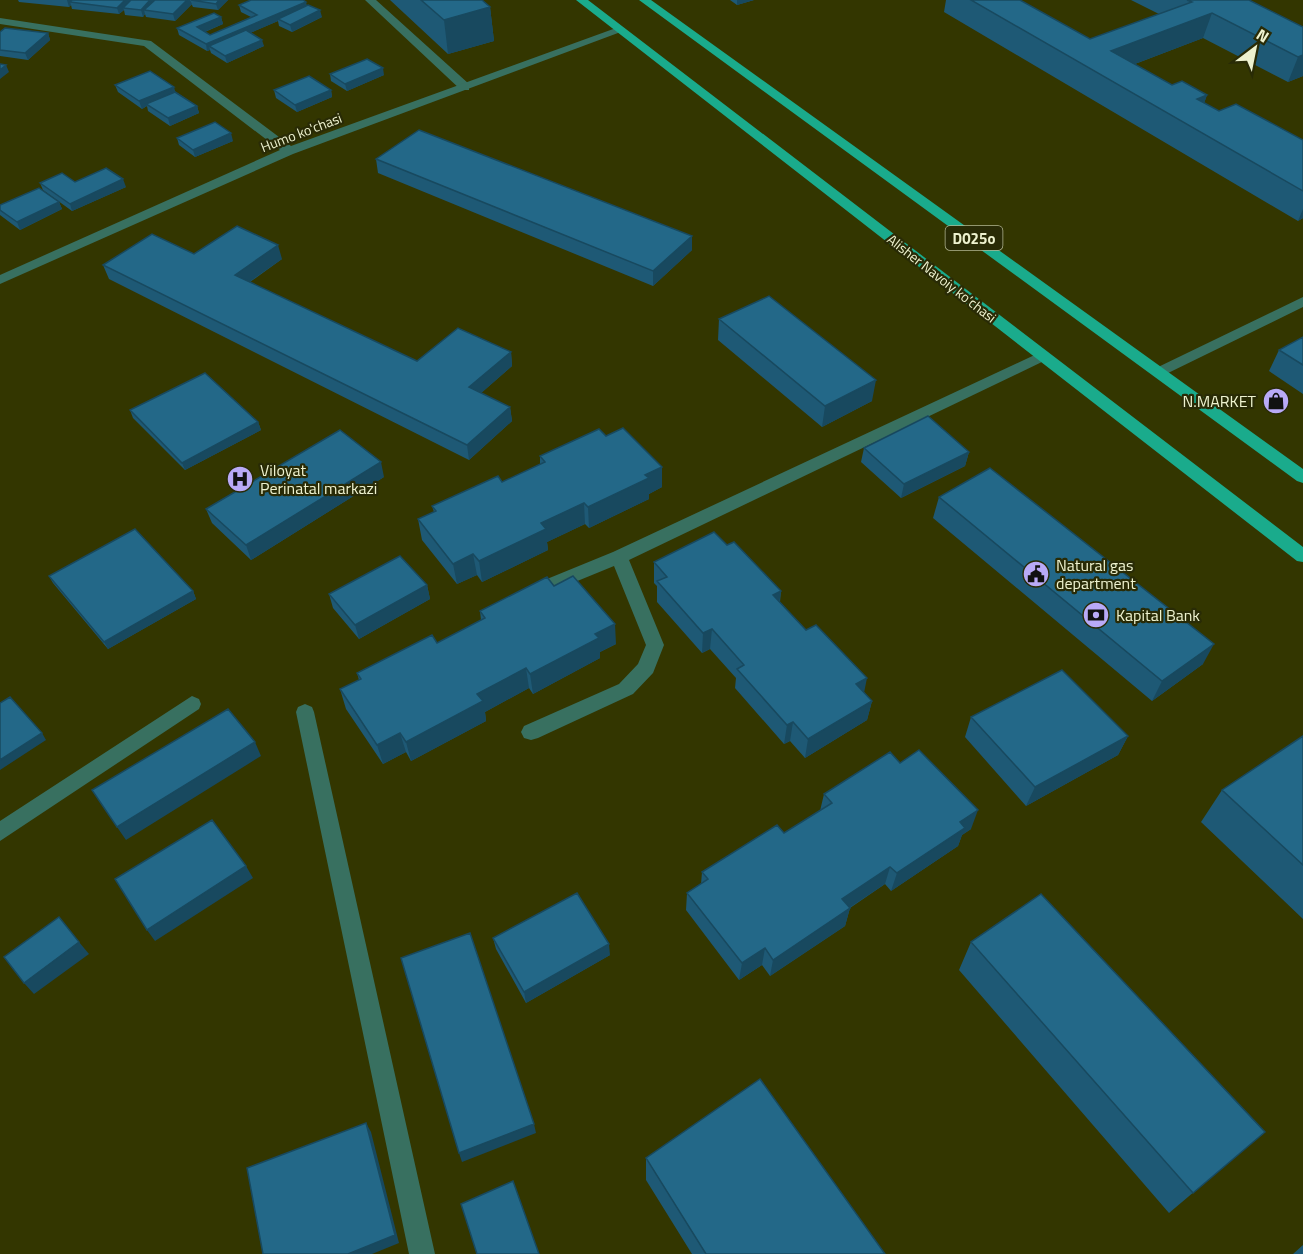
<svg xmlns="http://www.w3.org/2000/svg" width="1303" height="1254" font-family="'Titillium Web',sans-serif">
<rect width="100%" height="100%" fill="#333600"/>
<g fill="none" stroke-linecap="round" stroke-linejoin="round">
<path fill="#387060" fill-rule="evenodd" d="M365,0H376L469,84V90H461Z
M1041,352L1048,357L1046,360L629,560L664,645L653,673L633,694L538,738L531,740L524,738L521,732L524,726L619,684L638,664L646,645L614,566L531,600L525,598L522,593L525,588L613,552Z"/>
<path fill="#387060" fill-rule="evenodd" d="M0,18L151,41L291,146L616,28H624L626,30L293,154L0,284V275L280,150L144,46L0,24Z
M1303,297V307L1164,375L1159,377L1151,372L1154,369Z
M192,696L199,699L201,704L199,709L0,841V821Z
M305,704L312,707L314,712L435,1254H409L296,712L298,707Z"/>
<path fill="#1aab8c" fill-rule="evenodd" d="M576,0H588L1303,547V562L1297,561L1207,491Z
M639,0H651L1303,469V483L1297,481Z"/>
</g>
<path fill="#1e5975" d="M18,0H228L218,10L193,7L191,3L192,4L175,21L146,17L145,14L143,17L125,15L124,10L119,14L72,9L71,5L69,7L19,2Z
M390,0H482L490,7L494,41L448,54Z
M730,0H754L737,5Z
M946,0H1021V1L1090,39L1159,14L1131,0H1249L1303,27V76L1288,82L1203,38L1135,64L1172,85L1207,95L1204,103L1219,111L1303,140V218L1298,221L944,12Z
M239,5H307L322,17L292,32L279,26L278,21L250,33L264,46L227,63L211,53L210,50L207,51L179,35L177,28L221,17L223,24L205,32L210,35L251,17L241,12Z
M0,32L48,33L50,40L28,60L0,56Z
M330,74L384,75L347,91L331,81Z
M115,85L176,92L197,106L199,113L170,126L148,111L147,106L142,109L118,92Z
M274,90H331L332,97L297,112L276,98Z
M177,138L233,141L195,157L179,145Z
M376,159L692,236V250L653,286L378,173Z
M75,182L126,187L72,211L43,190L40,183Z
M59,202L62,209L20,230L0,215V205Z
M194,254L282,259L250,282L417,361L511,352L512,366L481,393L510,407L512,421L469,460L109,279L103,265Z
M719,319L872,401L822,427L718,340Z
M1303,337V394L1269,371L1279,350Z
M130,410L258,422L261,430L185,470L133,418Z
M864,448L969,452L965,466L901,498L861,462Z
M540,456L662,487L649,494V499L589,528L585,524L547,542L548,550L482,582L477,575L457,584L422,540L418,519L434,512L432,506L502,482L540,464Z
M384,477L251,560L212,523L206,509Z
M939,497L1203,664L1152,701L933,518Z
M727,545L781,591L780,602L872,701L867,720L805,758L790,741L784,744L735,688L736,678L710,649L702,653L657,602V586L654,583V562Z
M49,576L193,591L196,599L108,649L53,583Z
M427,585L430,599L359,639L333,608L329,594Z
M480,611L616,644L600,652V658L533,694L529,688L485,712L486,721L411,761L406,752L383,764L346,709L340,689L359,680L357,673L437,643L481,620Z
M971,717L1128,736L1118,755L1026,806L965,737Z
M1303,736V919L1201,822L1222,790Z
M900,763L971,829L962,835L958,846L891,891L885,884L850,908L845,926L770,976L762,965L739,980L686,910L687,893L701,884L702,872L784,833L820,811L824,794Z
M493,938L610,955L526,1003L496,949Z
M971,942L1265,1132L1169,1213L959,970Z
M646,1158L885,1254H692L646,1180Z
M1303,1245V1254H1293Z"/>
<path fill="#18495f" d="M67,0H77L70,2L71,5L69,7Z
M125,0H135L123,8L124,10L119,14L117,8Z
M150,0H157L144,10L145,14L143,17L141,10Z
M187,0H190L192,4L175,21L173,14Z
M219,0H228L218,10L216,4Z
M737,0H754L737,5Z
M306,2L308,9L278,19V21L213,49L209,46L210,50L207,51L206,44Z
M490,7L494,41L448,54L444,20Z
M320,10L322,17L292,32L290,25Z
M1212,13L1203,38L1103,76L1111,51Z
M221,17L223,24L199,34L197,27Z
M48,33L50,40L28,60L25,53Z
M262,40L264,46L227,63L225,56Z
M1303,55V76L1288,82L1298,57Z
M6,65L9,72L0,79V70Z
M383,68L384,75L347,91L345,84Z
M174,87L176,94L146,104L147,106L142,109L139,101Z
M331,90L332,97L297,112L295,105Z
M1207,95L1198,121L1197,99Z
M197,106L199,113L170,126L168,118Z
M231,133L233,141L195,157L193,150Z
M123,179L126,187L72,211L70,204Z
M59,202L62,209L20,230L17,222Z
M1303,209V218L1298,221Z
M692,236V250L653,286V271Z
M278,245L282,259L239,289L235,275Z
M511,352L512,366L471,402L469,387Z
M876,380L872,401L822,427L825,406Z
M510,407L512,421L469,460L467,445Z
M258,422L261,430L185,470L182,463Z
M969,452L965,466L901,498L904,484Z
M381,462L384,477L251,560L246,545Z
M662,467V487L649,494V499L589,528L588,507L645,475Z
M584,503L585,524L547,542L548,550L482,582L479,561L541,523Z
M473,554L477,575L457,584L453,564Z
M427,585L430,599L359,639L355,625Z
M193,591L196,599L108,649L104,642Z
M781,591L778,611L773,595Z
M615,624L616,644L600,652V658L533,694L530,674L595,634Z
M712,629L710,649L702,653L703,633Z
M1214,644L1203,664L1152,701L1162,681Z
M526,668L529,688L485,712L486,721L411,761L406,742L477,694Z
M867,678L863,698L856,684Z
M872,701L867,720L805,758L808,739Z
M793,722L790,741L784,744L787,725Z
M42,733L46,740L0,770V760Z
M400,733L406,752L383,764L377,745Z
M1128,736L1118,755L1026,806L1035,787Z
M255,742L261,756L126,840L117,827Z
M978,810L971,829L962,835L958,846L891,891L897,873L960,822Z
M246,866L253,878L155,941L147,930Z
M890,867L885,884L837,916L842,899Z
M850,908L845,926L770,976L773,960Z
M79,942L89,954L34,994L24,983Z
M609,944L610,955L526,1003L524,992Z
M765,948L762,965L739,980L742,963Z
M366,1123L371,1132L399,1243L372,1254H348Z
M534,1124L536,1133L462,1162L459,1153Z"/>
<path fill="#236888" stroke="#18495f" stroke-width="1.5" d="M72,0H125L117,8L70,2Z
M131,0H150L141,10L123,8Z
M155,0H187L173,14L144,10Z
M191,0H219L216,4Z
M251,0H303L306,2L206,44L177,28L214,13L221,17L197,27L210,35L257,15L239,5Z
M421,0H482L490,7L444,20Z
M971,0H1020L1090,39L1192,2L1187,0H1249L1303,27V55L1298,57L1212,13L1111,51L1172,85L1182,81L1207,95L1197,99L1219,111L1236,104L1303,140V191Z
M308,5L320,10L290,25L278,19Z
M5,28L48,33L25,53L0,50V32Z
M246,30L262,40L225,56L209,46Z
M367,59L383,68L345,84L330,74Z
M0,64L6,65L0,70Z
M150,71L174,87L139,101L115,85Z
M309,76L331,90L295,105L274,90Z
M175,92L197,106L168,118L146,104Z
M215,122L231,133L193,150L177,138Z
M419,130L692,236L653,271L376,159Z
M106,168L123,179L70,204L40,183L62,173L75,182Z
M39,188L59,202L17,222L0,210V205Z
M237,226L278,245L235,275L417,361L458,328L511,352L469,387L510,407L467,445L103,265L152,234L194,254Z
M769,296L876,380L825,406L719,319Z
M1303,337V365L1279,350Z
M205,373L258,422L182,463L130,410Z
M928,416L969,452L904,484L864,448Z
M623,428L662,467L645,475L649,478L588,507L584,503L541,523L546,529L479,561L473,554L453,564L418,519L436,511L432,506L498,476L502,482L545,462L540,456L599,429L606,436Z
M340,430L381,462L246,545L206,509Z
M990,468L1214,644L1162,681L939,497Z
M135,529L193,591L104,642L49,576Z
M714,532L727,545L734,542L781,591L773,595L806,630L816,625L867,678L856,684L872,701L808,739L793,722L787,725L737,669L744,665L712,629L703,633L657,581L667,577L654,562Z
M400,556L427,585L355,625L329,594Z
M573,576L615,624L595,634L599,638L530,674L526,668L477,694L483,701L406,742L400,733L377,745L340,689L361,679L357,673L432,635L437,643L485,618L480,611L547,577L554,586Z
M1062,670L1128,736L1035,787L971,717Z
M10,697L42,733L0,760V703Z
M228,709L255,742L117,827L92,790Z
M1303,736V865L1222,790Z
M919,750L978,810L960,822L965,828L897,873L890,867L842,899L850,908L773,960L765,948L742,963L687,893L708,879L702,872L777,825L784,833L832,803L824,794L890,752L900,763Z
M212,820L246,866L147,930L115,879Z
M577,893L609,944L524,992L493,938Z
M1041,894L1265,1132L1193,1193L971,942Z
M59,917L79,942L24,983L4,957Z
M470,933L534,1124L459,1153L401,958Z
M760,1079L885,1254H706L646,1158Z
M366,1123L395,1235L348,1254H263L247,1168Z
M513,1181L539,1254H477L461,1204Z"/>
<defs>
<symbol id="shop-disc" viewBox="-11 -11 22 22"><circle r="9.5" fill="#b9aaf7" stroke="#292b06"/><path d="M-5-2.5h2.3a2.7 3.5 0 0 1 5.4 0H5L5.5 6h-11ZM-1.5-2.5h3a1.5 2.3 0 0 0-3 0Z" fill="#111"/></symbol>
<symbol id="hospital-disc" viewBox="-11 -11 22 22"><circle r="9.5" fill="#b9aaf7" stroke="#292b06"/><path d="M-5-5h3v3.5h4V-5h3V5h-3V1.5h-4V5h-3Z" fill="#111"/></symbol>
<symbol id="civic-disc" viewBox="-11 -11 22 22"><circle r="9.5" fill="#b9aaf7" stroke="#292b06"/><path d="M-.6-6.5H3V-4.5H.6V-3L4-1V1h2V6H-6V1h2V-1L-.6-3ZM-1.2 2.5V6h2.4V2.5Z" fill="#111"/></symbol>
<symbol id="bank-disc" viewBox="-11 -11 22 22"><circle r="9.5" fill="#b9aaf7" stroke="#292b06"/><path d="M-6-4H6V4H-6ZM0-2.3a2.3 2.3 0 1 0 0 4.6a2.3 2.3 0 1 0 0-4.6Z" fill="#111"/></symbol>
</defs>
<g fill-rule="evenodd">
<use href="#shop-disc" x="1261" y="386" width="30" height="30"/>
<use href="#hospital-disc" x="225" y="464" width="30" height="30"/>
<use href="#civic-disc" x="1021" y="559" width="30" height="30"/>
<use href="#bank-disc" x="1081" y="600" width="30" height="30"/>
</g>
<g text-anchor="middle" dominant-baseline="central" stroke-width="4.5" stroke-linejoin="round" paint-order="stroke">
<g font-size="14" fill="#eef2cf" stroke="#292b06">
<text transform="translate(301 132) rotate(-21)">Humo ko'chasi</text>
<text transform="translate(942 278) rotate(38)">Alisher Navoiy ko’chasi</text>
</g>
<rect fill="#292b06" stroke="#b3b693" stroke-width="1.5" x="945.5" y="226" width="57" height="24" rx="4.5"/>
<g font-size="15" font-weight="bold" fill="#eef2cf">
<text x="974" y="238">D025o</text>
</g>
<g font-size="16" fill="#eef2cf" stroke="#292b06" text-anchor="start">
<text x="1256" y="401" text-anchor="end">N.MARKET</text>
<text x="260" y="470">Viloyat<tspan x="260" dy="18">Perinatal markazi</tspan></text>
<text x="1056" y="565">Natural gas<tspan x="1056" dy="18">department</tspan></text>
<text x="1116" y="615">Kapital Bank</text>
</g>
</g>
<g transform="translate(1255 48) rotate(32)" stroke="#292b06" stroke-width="4.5" paint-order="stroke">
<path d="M0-4.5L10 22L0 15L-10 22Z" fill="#eef2cf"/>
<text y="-9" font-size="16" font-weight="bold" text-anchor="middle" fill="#eef2cf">N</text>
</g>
</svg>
